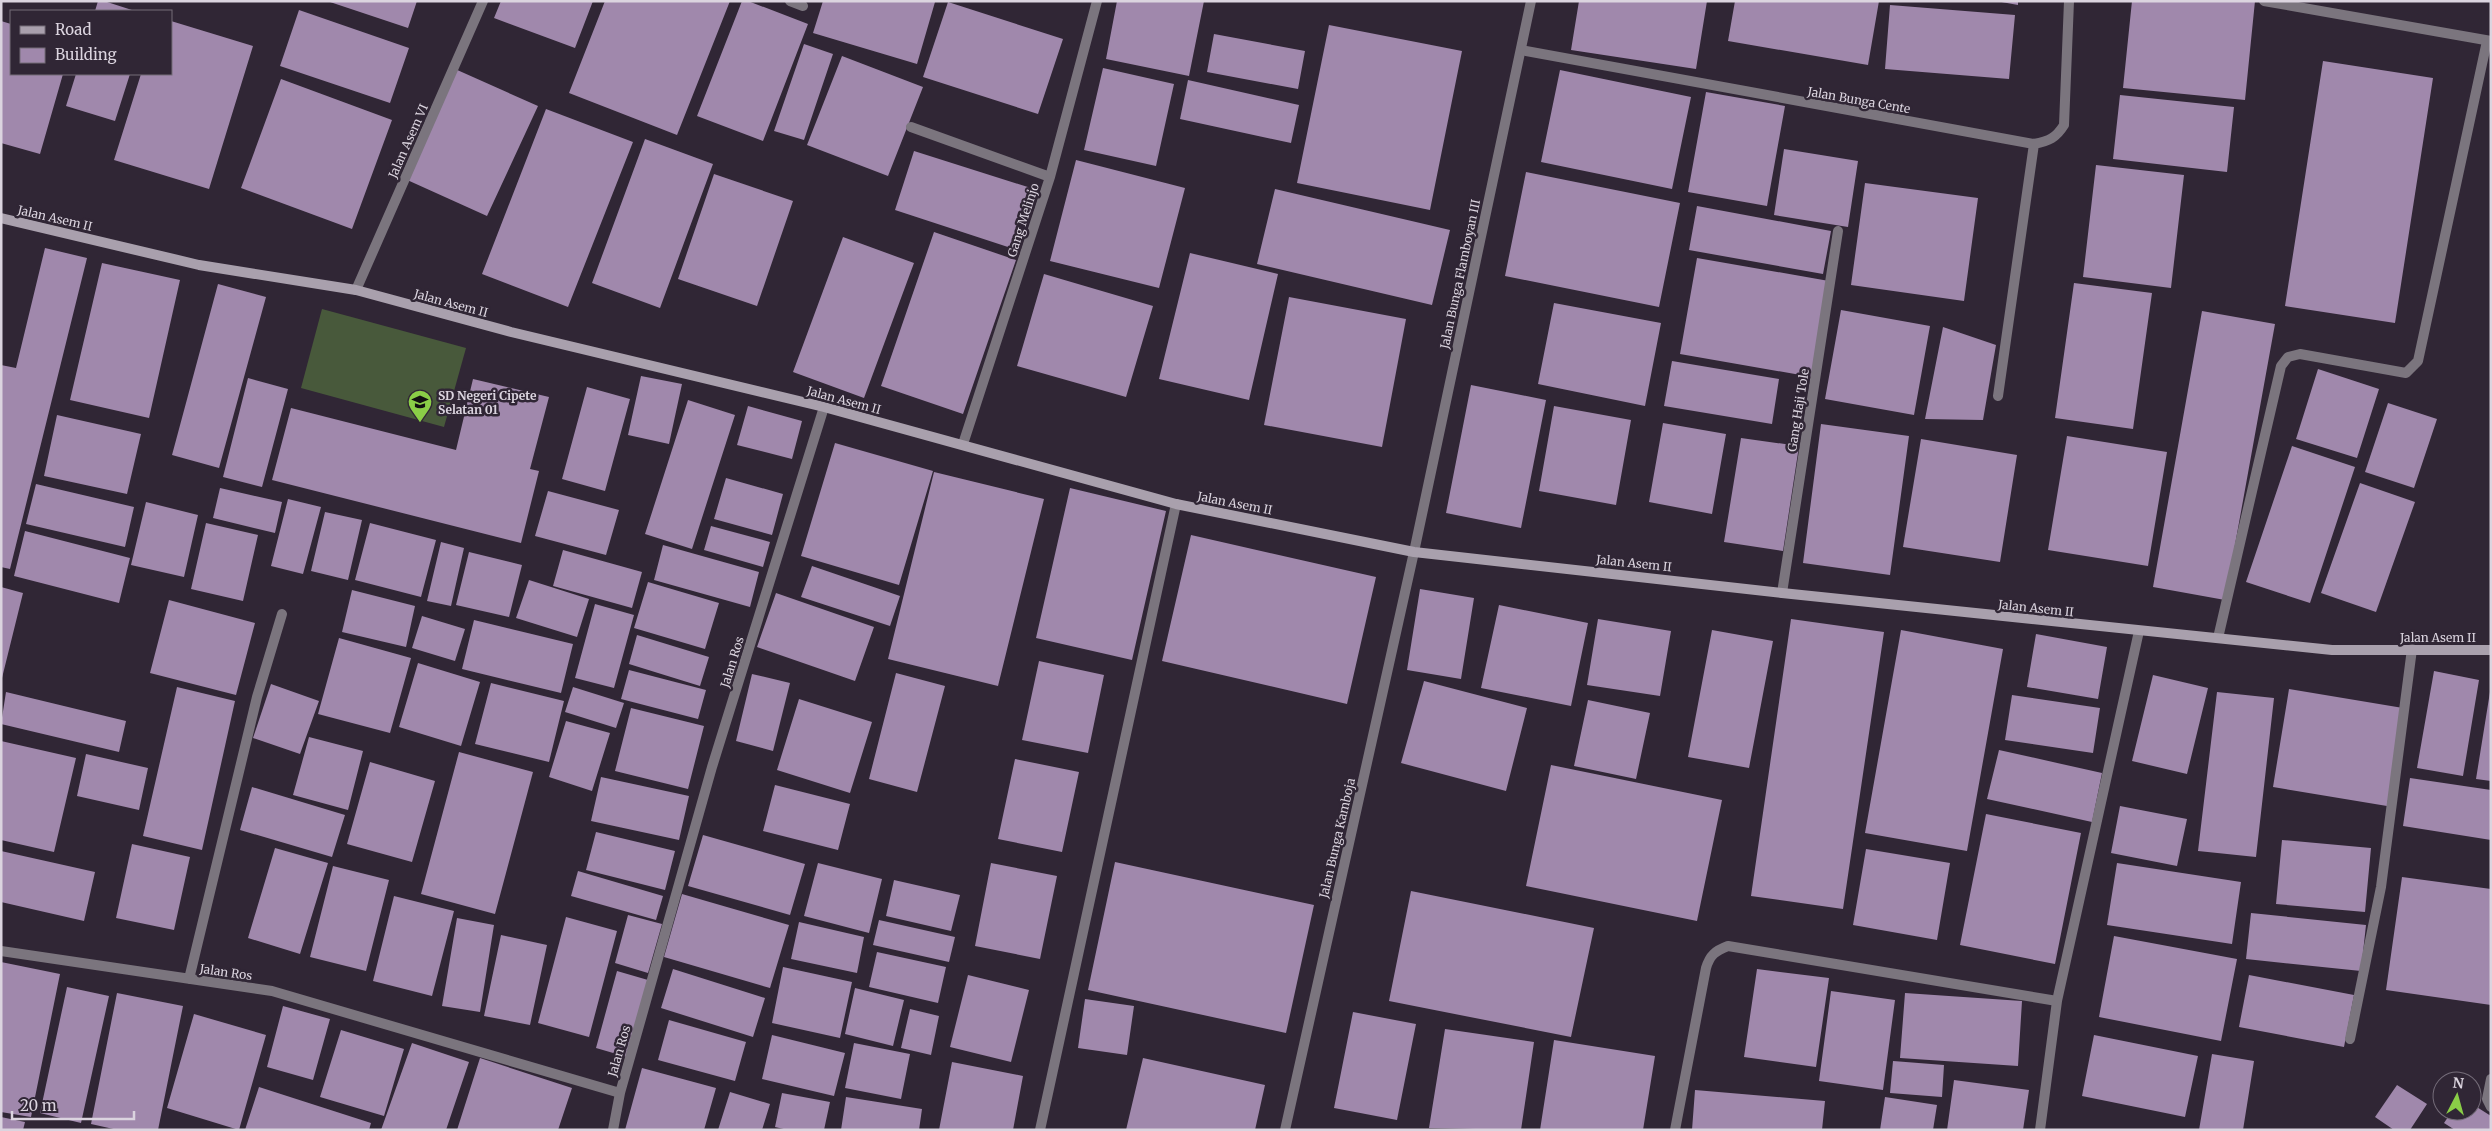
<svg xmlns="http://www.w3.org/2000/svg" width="2492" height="1131" font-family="Merriweather,serif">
<rect width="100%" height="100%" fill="#302635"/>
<path fill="#48593b" d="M322,309L466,348L444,427L301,388Z"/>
<path fill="#a088ac" d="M98,1H104L135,11H95Z
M327,1H417L408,28Z
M501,1H593L575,48L494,18Z
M605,1H730L677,135L569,93Z
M742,1H748L808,24L763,141L697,116Z
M823,1L935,2L917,64L813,33Z
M1117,1H1204L1189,76L1106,59Z
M1579,1H1707L1696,69L1571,50Z
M1735,1H1879L1868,65L1728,41Z
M1996,1H2018V5Z
M2132,1H2255L2245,100L2123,88Z
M948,2L1063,39L1038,114L923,77Z
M1890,5L2015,15L2009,79L1885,69Z
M299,10L409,48L390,103L280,66Z
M1,21L11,24V74H63L40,154L1,143Z
M171,21L253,46L209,189L114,160L141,74H171Z
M1329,25L1462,51L1430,210L1297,183Z
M1214,34L1305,51L1298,89L1207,72Z
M804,44L833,54L804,140L774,131Z
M842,56L923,87L888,176L807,145Z
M2323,61L2433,78L2395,323L2285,306Z
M1103,68L1174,84L1156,166L1084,150Z
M455,69L538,106L487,216L405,179Z
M1560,70L1691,97L1672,189L1541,162Z
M76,74H130L115,121L66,106Z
M281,79L392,120L352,229L241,188Z
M1188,80L1299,105L1291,143L1180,119Z
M1706,92L1785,106L1767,206L1688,192Z
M2120,95L2234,107L2227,172L2113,159Z
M546,109L633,142L568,307L482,274Z
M645,139L713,164L660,308L592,283Z
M1784,149L1858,161L1848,227L1774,215Z
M914,151L1031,188L1011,248L895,210Z
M1076,160L1185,188L1159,288L1050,261Z
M2096,165L2184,175L2171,288L2083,277Z
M1526,172L1680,203L1659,307L1505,276Z
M714,174L793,201L757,306L678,279Z
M1865,183L1978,198L1964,301L1851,285Z
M1275,189L1450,230L1432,305L1257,264Z
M1697,206L1831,231L1823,274L1689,250Z
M934,232L1016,260L963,414L881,386Z
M843,237L914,263L864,398L793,372Z
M45,248L87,258L10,569L1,567V365L16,368Z
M1190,253L1278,274L1249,400L1159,379Z
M1697,258L1829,281L1812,377L1680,354Z
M102,263L180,280L149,418L70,400Z
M1044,274L1153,306L1126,397L1017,366Z
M2074,283L2152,293L2133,429L2055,418Z
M218,284L266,297L219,468L172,455Z
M1289,297L1406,319L1382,447L1264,425Z
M1554,303L1661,323L1645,406L1538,384Z
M1841,310L1930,326L1914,415L1825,399Z
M2202,311L2275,324L2225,600L2153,587Z
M1943,327L1996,345L1983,420L1925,419Z
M1672,361L1779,379L1772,424L1664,406Z
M2318,369L2379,389L2357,458L2296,439Z
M641,376L682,384L669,444L628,435Z
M248,378L288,389L262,487L223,477Z
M473,379L549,397L530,469L539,471L521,543L272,480L291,408L456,450Z
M1471,385L1546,400L1521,528L1446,513Z
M587,387L630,399L605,491L562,479Z
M688,400L735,415L692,549L645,534Z
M2388,403L2437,419L2414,488L2365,472Z
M748,406L802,421L792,459L737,445Z
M1554,406L1631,420L1616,505L1539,491Z
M57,415L141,434L127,494L44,476Z
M1663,423L1726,434L1712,514L1649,502Z
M1821,424L1909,436L1890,575L1803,563Z
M2067,436L2167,452L2148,566L2048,550Z
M1741,438L1799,446L1783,551L1724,542Z
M1921,439L2017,455L2000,562L1903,547Z
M835,443L933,471L899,585L801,556Z
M2292,446L2355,467L2310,603L2246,582Z
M934,472L1044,499L998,686L888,659Z
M726,478L783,494L772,535L714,519Z
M2360,483L2415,502L2376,612L2321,593Z
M36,484L134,507L125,547L26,524Z
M220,488L282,502L275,533L213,518Z
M1070,488L1166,511L1132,660L1036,638Z
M548,491L619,510L606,555L535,536Z
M288,499L321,507L303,574L271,566Z
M146,502L198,515L184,577L131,565Z
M325,512L362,520L348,580L311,571Z
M206,523L258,535L243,601L191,589Z
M370,523L436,540L421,597L355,580Z
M711,526L770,542L763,567L704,550Z
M25,531L130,558L119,603L14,576Z
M1191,535L1376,577L1347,704L1162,661Z
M441,542L464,548L451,606L427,601Z
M663,545L759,572L750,607L654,580Z
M563,550L642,572L632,608L553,586Z
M469,552L522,565L509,617L456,605Z
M812,566L900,596L890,626L801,597Z
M529,580L589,599L577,637L516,618Z
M648,582L719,603L705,649L634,628Z
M1,587L23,593L2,678H1Z
M1420,589L1474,598L1461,679L1407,670Z
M352,590L415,606L406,647L342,632Z
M776,593L874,627L855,681L757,647Z
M169,600L255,623L236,695L150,673Z
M595,604L634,615L614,688L575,678Z
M1499,605L1588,623L1571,706L1481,688Z
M422,616L465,629L455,661L412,648Z
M1598,619L1671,631L1660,696L1587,685Z
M1791,619L1884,632L1843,909L1751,896Z
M474,620L573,644L561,693L462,669Z
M1712,630L1773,641L1749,768L1688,757Z
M1901,630L2003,649L1967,851L1865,833Z
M2036,634L2107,647L2098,699L2027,687Z
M637,635L709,657L700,686L629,664Z
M339,638L411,658L390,733L318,714Z
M1039,661L1104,675L1088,753L1022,740Z
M418,663L480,682L461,746L399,727Z
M629,670L706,690L698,719L621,699Z
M2434,671L2479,680L2463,776L2417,768Z
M896,673L945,686L917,792L869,779Z
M752,674L790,683L773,751L736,741Z
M2153,675L2208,688L2187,774L2132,761Z
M1424,681L1527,708L1506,791L1401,763Z
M491,683L564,701L549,762L475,744Z
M271,684L319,701L300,754L253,738Z
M177,687L235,701L202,850L143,836Z
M573,687L624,703L616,728L565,712Z
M2289,689L2403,708L2387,806L2273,787Z
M6,692L126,721L119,752L1,724Z
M2217,692L2274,698L2256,857L2198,851Z
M2490,692H2491V781L2476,779Z
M2012,695L2100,708L2093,753L2005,740Z
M799,699L872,722L850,793L777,770Z
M1588,700L1650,713L1636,779L1574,766Z
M631,708L704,726L688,789L615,771Z
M566,721L610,733L592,791L549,777Z
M309,737L363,751L348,810L293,795Z
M1,741L76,758L54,852L1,840Z
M1999,750L2102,773L2092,822L1987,799Z
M459,752L533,772L495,914L421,894Z
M86,754L148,768L139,810L77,796Z
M1015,759L1079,772L1062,852L998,839Z
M370,762L435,781L412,862L347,844Z
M1551,765L1722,800L1697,921L1526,886Z
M601,777L689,796L679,840L591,821Z
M2410,778L2491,790V840L2403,826Z
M775,785L850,804L838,850L763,831Z
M252,787L345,815L332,857L240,830Z
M2120,806L2187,819L2177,866L2111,853Z
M1986,814L2081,833L2055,964L1960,945Z
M596,832L675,851L665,890L586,870Z
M703,835L805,864L790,915L688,886Z
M2282,840L2371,848L2365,912L2276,904Z
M132,844L190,857L174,930L116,918Z
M275,848L328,863L300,954L248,938Z
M1866,849L1950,863L1937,940L1853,925Z
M1,851L95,872L84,921L1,902Z
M1115,862L1314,905L1286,1033L1088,990Z
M818,863L882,879L869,933L804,916Z
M991,863L1057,876L1040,959L975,946Z
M2117,863L2241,882L2232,944L2107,925Z
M333,866L389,880L366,971L310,957Z
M578,871L663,896L656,920L571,896Z
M2402,877L2491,889V1005L2386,990Z
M894,880L960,895L951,931L886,916Z
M1411,891L1594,928L1571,1037L1389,1001Z
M682,894L789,925L770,988L664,957Z
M394,896L454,911L432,996L373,981Z
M2251,913L2366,925L2361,971L2246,959Z
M628,915L662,924L648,973L615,963Z
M566,917L617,931L589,1037L538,1023Z
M457,918L494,925L480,1012L442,1006Z
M879,920L955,937L949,962L873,945Z
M799,922L864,937L857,973L791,959Z
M501,935L547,945L530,1025L484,1016Z
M2114,936L2237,959L2221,1041L2099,1017Z
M877,952L946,967L938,1003L869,987Z
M1,962L60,974L31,1117L1,1112Z
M783,967L852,982L840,1038L772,1023Z
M673,969L765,998L753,1037L661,1008Z
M1757,969L1829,978L1816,1067L1744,1057Z
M617,971L648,980L627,1057L596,1048Z
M968,975L1029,990L1011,1062L950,1047Z
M2249,975L2354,995L2344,1047L2239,1027Z
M67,987L109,996L81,1123L40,1113Z
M855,988L904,1000L893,1046L845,1034Z
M1831,991L1895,1000L1883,1090L1819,1081Z
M117,993L183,1006L158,1130H118L91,1124Z
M1905,993L2022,1001L2018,1066L1900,1058Z
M1085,999L1134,1006L1127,1055L1078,1048Z
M283,1006L330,1019L313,1080L267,1067Z
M910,1009L939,1016L931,1055L901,1048Z
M1353,1012L1416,1024L1397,1120L1334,1108Z
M194,1014L266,1035L239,1130L167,1108Z
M669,1020L746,1042L735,1081L658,1060Z
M1445,1029L1534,1042L1521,1130L1429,1128Z
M341,1030L404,1049L384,1116L320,1097Z
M772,1035L845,1053L834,1096L762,1079Z
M2094,1035L2198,1056L2185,1117L2082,1096Z
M1554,1040L1655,1056L1643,1130H1540Z
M412,1043L469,1062L446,1130H381Z
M854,1043L910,1054L901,1099L845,1088Z
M2212,1054L2254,1061L2243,1130H2199Z
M480,1058L572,1088L558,1130H457Z
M1143,1058L1265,1085L1255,1130H1126Z
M1893,1061L1944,1065L1942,1097L1890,1093Z
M952,1062L1023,1076L1013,1130H939Z
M642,1068L716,1088L704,1130H625Z
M1954,1080L2029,1090L2023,1130H1947Z
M2397,1085L2427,1104L2410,1130H2394L2375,1117Z
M259,1087L371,1123L369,1130H245Z
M1695,1090L1825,1101L1822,1130H1692Z
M730,1092L770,1104L762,1130H718Z
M782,1093L830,1102L824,1130H788L775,1127Z
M846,1097L922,1109L919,1130H841Z
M1885,1097L1937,1105L1933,1130H1880Z
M2472,1104L2491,1116V1130H2455L2444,1123L2452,1111H2472Z
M1,1117L25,1122L23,1130H1Z"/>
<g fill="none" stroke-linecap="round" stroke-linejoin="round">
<path stroke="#7b757e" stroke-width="10" d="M790,1L803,6
M2264,1L2491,41
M1521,50L2034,144C2049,141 2056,138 2064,125L2069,1
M911,127L1050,177
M356,290L483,1
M1998,396L2034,144
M963,444L1050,177L1097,1
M1782,593L1838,231
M2218,638L2281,366L2288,357L2300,354L2406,373L2418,361L2487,41
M1,951L272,991L620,1093
M189,979L257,697L282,614
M2350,1039L2381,887L2412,649
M2491,1079L2487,1099L2491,1107
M613,1130L620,1093L712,767L824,407
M1040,1130L1176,504
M1285,1130L1414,552L1531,1
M1675,1130L1706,968C1710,955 1715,951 1728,946L2057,1001
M2040,1130L2057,1001L2139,631"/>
<path stroke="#a9a0ad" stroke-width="10" d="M1,218L199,265L356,290L511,332L824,407L1176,504L1414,552L1782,593L2332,650H2491"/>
</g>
<defs>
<symbol id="school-pin" viewBox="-11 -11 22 30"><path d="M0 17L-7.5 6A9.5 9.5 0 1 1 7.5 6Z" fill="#8ace47" stroke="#302635"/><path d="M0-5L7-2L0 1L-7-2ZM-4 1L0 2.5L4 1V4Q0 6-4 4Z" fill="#111"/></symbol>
</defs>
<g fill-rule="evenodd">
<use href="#school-pin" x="406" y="388" width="28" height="38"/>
</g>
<g text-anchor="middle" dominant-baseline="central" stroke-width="5" stroke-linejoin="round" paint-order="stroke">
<g font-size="12" fill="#dbd4df" stroke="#302635">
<text transform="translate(1859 100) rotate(10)">Jalan Bunga Cente</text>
<text transform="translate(408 141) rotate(-66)">Jalan Asem VI</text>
<text transform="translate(55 218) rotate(13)">Jalan Asem II</text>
<text transform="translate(1023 220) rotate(-72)">Gang Melinjo</text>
<text transform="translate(1460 274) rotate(-78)">Jalan Bunga Flamboyan III</text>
<text transform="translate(451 303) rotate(15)">Jalan Asem II</text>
<text transform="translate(844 400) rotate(15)">Jalan Asem II</text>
<text transform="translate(1798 410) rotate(-81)">Gang Haji Tole</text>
<text transform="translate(1235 503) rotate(11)">Jalan Asem II</text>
<text transform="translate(1634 563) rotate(6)">Jalan Asem II</text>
<text transform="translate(2036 608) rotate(6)">Jalan Asem II</text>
<text x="2438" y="637">Jalan Asem II</text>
<text transform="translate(732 662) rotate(-73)">Jalan Ros</text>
<text transform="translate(1337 838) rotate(-77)">Jalan Bunga Kamboja</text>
<text transform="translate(226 972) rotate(8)">Jalan Ros</text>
<text transform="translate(619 1051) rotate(-74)">Jalan Ros</text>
</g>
<g font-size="12" font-weight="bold" fill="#dbd4df" stroke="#302635" text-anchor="start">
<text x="438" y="395">SD Negeri Cipete<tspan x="438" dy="14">Selatan 01</tspan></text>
</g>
</g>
<rect width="2492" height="1131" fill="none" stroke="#dbd4df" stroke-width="5"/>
<rect x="10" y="10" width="162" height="65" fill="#302635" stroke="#746c79"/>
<rect x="20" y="26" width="25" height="8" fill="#a9a0ad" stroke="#746c79"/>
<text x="55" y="35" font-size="15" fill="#dbd4df">Road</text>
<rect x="20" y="48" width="25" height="15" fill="#a088ac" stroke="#746c79"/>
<text x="55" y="60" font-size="15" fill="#dbd4df">Building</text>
<g transform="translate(2457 1096) rotate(6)"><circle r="24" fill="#302635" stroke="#746c79"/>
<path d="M0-4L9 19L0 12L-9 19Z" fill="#8ace47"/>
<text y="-8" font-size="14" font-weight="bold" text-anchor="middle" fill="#dbd4df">N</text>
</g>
<path d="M12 1111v8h122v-8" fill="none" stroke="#dbd4df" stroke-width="2.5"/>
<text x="20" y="1111" font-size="15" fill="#dbd4df" stroke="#302635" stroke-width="4" paint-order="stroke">20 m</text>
</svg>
